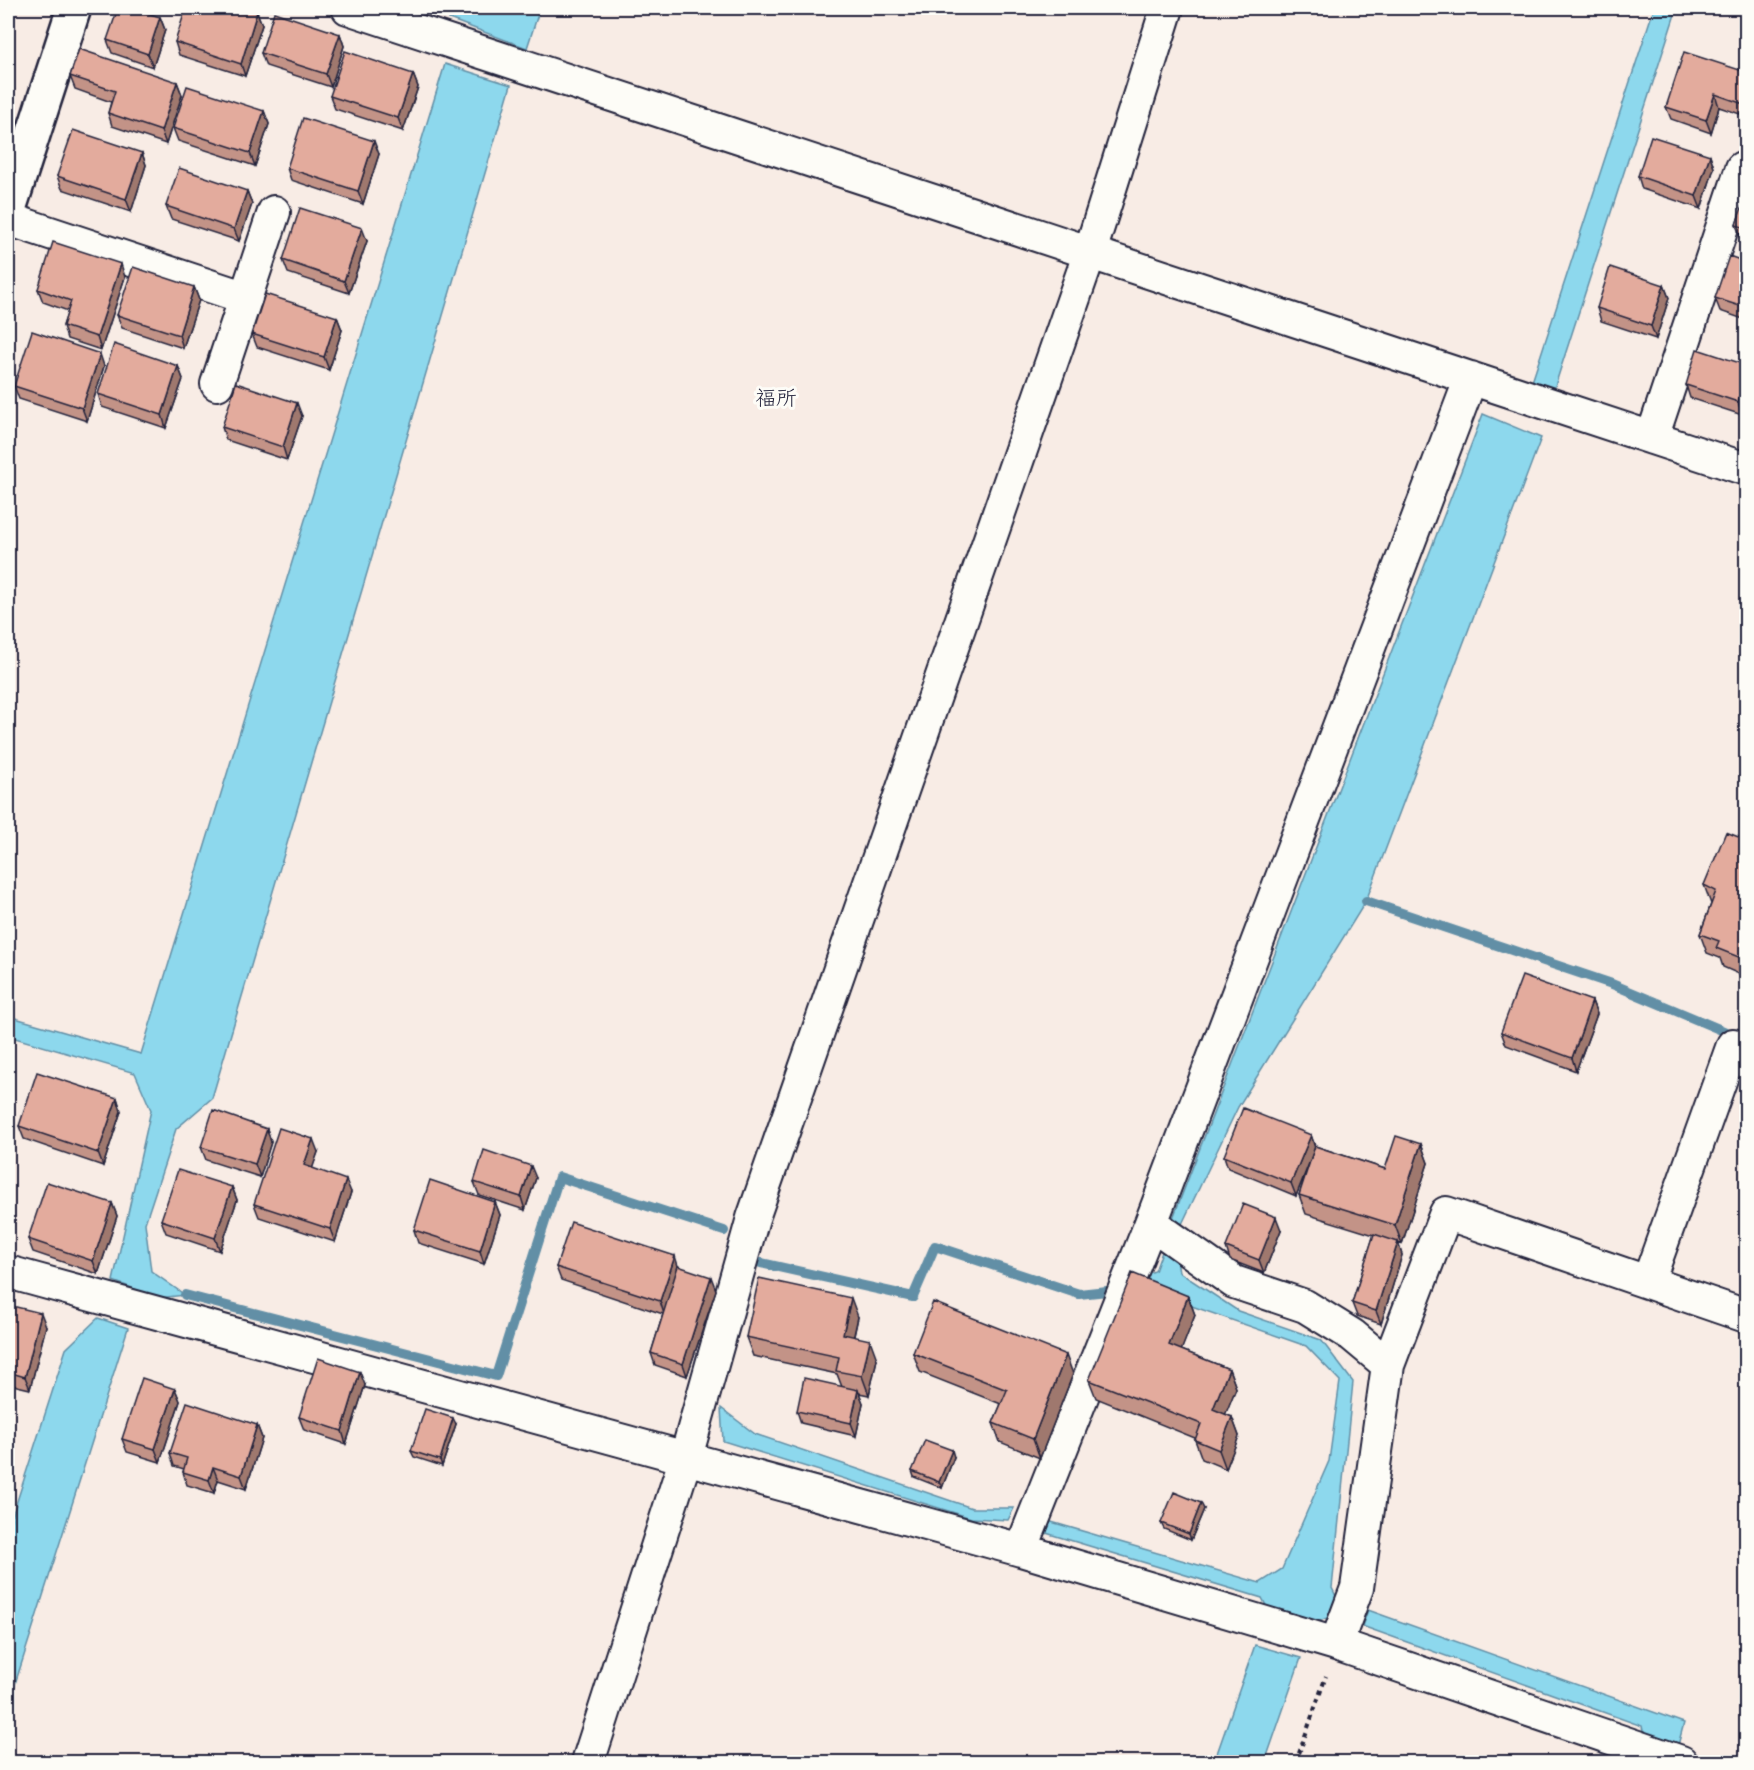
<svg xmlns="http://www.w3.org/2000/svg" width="1754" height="1770" font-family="Mynerve,'Klee One',sans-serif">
<rect width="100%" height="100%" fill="#f8ece5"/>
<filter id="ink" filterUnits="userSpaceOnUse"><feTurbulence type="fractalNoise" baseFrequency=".0167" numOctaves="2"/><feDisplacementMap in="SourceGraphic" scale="12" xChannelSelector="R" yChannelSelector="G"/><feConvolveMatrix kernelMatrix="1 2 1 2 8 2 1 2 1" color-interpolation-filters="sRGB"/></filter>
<g filter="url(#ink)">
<path fill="#8dd8ed" stroke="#628fa6" stroke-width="1.5" d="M453,8H540L527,48L449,19Z
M1654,8H1677L1554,389L1532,382Z
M445,64L511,85L212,1098L176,1129L145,1223L151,1271L185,1295L159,1298L113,1281L151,1110L135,1073L8,1036V1016L141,1054Z
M1483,414L1541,438L1366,901L1238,1107L1182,1224L1173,1218Z
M1166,1241L1175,1247L1179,1272L1238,1311L1321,1340L1353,1382L1332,1588L1338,1600L1330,1617L1311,1624L1269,1611L1262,1598L1036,1530L1041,1519L1260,1583L1282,1569L1329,1461L1340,1381L1306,1346L1140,1288L1145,1274L1155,1271Z
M98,1318L128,1328L8,1706V1529L66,1349Z
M721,1408L755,1434L972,1508H1014L1008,1520L971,1518L723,1441Z
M1368,1610L1684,1723L1677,1749L1645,1740L1642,1726L1362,1626Z
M1255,1645L1301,1658L1265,1762H1214Z"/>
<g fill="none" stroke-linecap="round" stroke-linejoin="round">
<path stroke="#628fa6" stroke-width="10" d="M1366,901L1612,984L1738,1037
M761,1263L913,1297L935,1246L1079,1294L1107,1291
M185,1295L496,1376L559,1177L724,1231"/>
<defs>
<path id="minor" d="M348,8L1746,469
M8,219L246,298
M217,384L274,212
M1652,438L1742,168L1746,170
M1151,1223L1234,1282L1305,1306L1352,1335L1388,1365
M8,1272L1021,1550L1336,1644L1681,1762
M1648,1282L1733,1045
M1021,1550L1151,1223L1471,378
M1336,1644L1357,1588L1388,1365L1446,1213L1746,1316
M588,1762L686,1457L753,1218L1090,252L1167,8"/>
<path id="tertiary" d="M8,212L74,8"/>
</defs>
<use href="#minor" stroke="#22223b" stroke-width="36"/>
<use href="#tertiary" stroke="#22223b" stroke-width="38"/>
<path stroke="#22223b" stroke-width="4" stroke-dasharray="4.5 4.5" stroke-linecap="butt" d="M1296,1762L1326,1676"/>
<use href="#minor" stroke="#fdfcf7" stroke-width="32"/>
<use href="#tertiary" stroke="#fdfcf7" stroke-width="33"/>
</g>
<path fill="#c39387" stroke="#22223b" stroke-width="1.5" d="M155,8H171L170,12Z
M257,12L262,25L245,76L179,55L175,42Z
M160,17L165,30L153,67L112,53L107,40Z
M340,34L344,46L331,87L266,66L261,53Z
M1746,72V116L1719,107L1711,133L1671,119L1666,107Z
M413,74L418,87L403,131L335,109L330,96Z
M70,76L177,82L182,95L166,144L112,126L108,113L111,102L75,89Z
M264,111L269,124L255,166L178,141L173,128Z
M142,153L146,165L131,212L62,189L57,176Z
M379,154L363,204L291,180L287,168Z
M1710,155L1714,168L1701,209L1642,189L1638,176Z
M247,191L252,204L239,241L171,219L166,206Z
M1746,195V240L1741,238L1736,225Z
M367,241L349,293L288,273L283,260Z
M1746,262V320L1720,311L1715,298Z
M125,277L101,350L67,339L63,326L68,311L43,302L38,289Z
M1664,285L1669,298L1656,339L1601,321L1597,308Z
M194,287L199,300L183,348L122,328L117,315Z
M337,317L342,330L329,370L257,347L252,334Z
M1746,365L1742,415L1690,398L1686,385Z
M104,366L87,421L19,399L14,386Z
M178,366L183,379L166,428L102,407L98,394Z
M302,416L287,460L226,440L222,427Z
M1746,840V977L1723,967L1720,958L1707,953L1700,934L1711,904L1704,885Z
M1592,1001L1597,1014L1576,1071L1506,1045L1501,1032Z
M117,1098L121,1111L103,1166L24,1139L19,1126Z
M267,1129L271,1142L260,1177L206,1160L201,1147Z
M1311,1135L1315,1146L1385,1169L1421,1144L1428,1163L1402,1244L1398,1243L1402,1255L1381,1324L1357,1316L1352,1303L1374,1235L1306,1214L1299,1195L1310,1160L1296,1196L1228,1168L1224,1156Z
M318,1152L312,1168L351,1192L335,1242L259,1217L254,1204Z
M536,1178L525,1210L479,1195L474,1182Z
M232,1187L237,1200L220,1251L166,1233L161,1220Z
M495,1202L500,1215L484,1264L418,1243L414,1230Z
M112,1203L117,1216L98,1274L33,1252L28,1239Z
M1281,1230L1264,1273L1230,1260L1226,1247Z
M678,1266L716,1290L687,1376L655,1365L651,1353L663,1314L561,1280L556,1267Z
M1188,1296L1195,1315L1181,1350L1229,1369L1236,1388L1225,1414L1232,1417L1239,1436L1226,1469L1202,1459L1195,1440V1438L1096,1398L1089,1380Z
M8,1305L46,1326L30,1389L8,1384Z
M858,1317L854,1336L877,1359L869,1395L859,1393L863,1403L856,1436L801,1423L797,1411L842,1387L837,1374L753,1356L746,1337Z
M913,1353L1073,1374L1040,1458L1000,1442L993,1423L1001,1404L920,1372Z
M365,1385L346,1444L304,1430L299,1417Z
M175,1389L180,1401L160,1462L127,1452L122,1439Z
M456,1424L442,1466L414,1457L411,1451Z
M257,1425L262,1438L246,1489L218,1480L214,1493L187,1485L183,1472L184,1469L174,1466L170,1453Z
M954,1457L942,1488L914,1477L912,1471Z
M1204,1509L1191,1540L1164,1529L1161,1523Z"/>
<path fill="#9f786e" stroke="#22223b" stroke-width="1.5" d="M257,12L262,25L245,76L241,64Z
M160,17L165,30L153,67L148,54Z
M340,34L344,46L331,87L326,74Z
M413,74L418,87L403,131L398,118Z
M177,82L182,95L166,144L161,131Z
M1715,94L1719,107L1711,133L1706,120Z
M264,111L269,124L255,166L250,153Z
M374,141L379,154L363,204L358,191Z
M142,153L146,165L131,212L126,199Z
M1710,155L1714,168L1701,209L1696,196Z
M247,191L252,204L239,241L234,229Z
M362,228L367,241L349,293L344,281Z
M121,264L125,277L101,350L97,337Z
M1664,285L1669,298L1656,339L1651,326Z
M194,287L199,300L183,348L179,335Z
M337,317L342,330L329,370L324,357Z
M100,354L104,366L87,421L82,408Z
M178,366L183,379L166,428L162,415Z
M1746,376V402L1742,415L1738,402Z
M297,403L302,416L287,460L283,447Z
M1592,1001L1597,1014L1576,1071L1572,1058Z
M117,1098L121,1111L103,1166L98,1153Z
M267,1129L271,1142L260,1177L255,1164Z
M1311,1135L1315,1148L1296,1196L1291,1183Z
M313,1139L318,1152L309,1178L304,1165Z
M1421,1144L1428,1163L1402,1244L1395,1225Z
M531,1166L536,1178L525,1210L521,1197Z
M346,1180L351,1192L335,1242L330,1229Z
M232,1187L237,1200L220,1251L215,1238Z
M495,1202L500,1215L484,1264L480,1251Z
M112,1203L117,1216L98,1274L93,1261Z
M1276,1217L1281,1230L1264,1273L1259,1260Z
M1398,1242L1402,1255L1381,1324L1376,1311Z
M675,1256L679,1269L664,1314L660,1301Z
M711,1277L716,1290L687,1376L683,1364Z
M1188,1296L1195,1315L1176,1364L1169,1345Z
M851,1298L858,1317L850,1353L843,1334Z
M41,1313L46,1326L30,1389L25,1377Z
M870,1340L877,1359L869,1395L862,1376Z
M1066,1355L1073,1374L1040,1458L1033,1439Z
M1229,1369L1236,1388L1220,1428L1213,1409Z
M360,1372L365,1385L346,1444L342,1431Z
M175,1389L180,1401L160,1462L155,1449Z
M858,1390L863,1403L856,1436L851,1423Z
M1232,1417L1239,1436L1226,1469L1219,1450Z
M453,1418L456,1424L442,1466L440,1460Z
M257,1425L262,1438L246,1489L241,1476Z
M952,1450L954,1457L942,1488L939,1482Z
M213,1467L218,1480L214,1493L209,1480Z
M1201,1503L1204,1509L1191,1540L1189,1534Z"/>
<path fill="#e3ab9d" stroke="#22223b" stroke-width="1.5" d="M118,8H131L160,17L148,54L107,40Z
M186,8H242L257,12L241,64L175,42Z
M274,12L340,34L326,74L261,53Z
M79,49L177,82L161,131L108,113L115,91L70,76Z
M345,51L413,74L398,118L330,96Z
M1684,52L1746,72V105L1715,94L1706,120L1666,107Z
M187,86L264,111L250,153L173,128Z
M303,118L374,141L358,191L287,168Z
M73,130L142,153L126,199L57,176Z
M1651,136L1710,155L1696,196L1638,176Z
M179,168L247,191L234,229L166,206Z
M1746,195V228L1736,225Z
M300,208L362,228L344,281L283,260Z
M53,242L121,264L97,337L63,326L71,301L38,289Z
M1729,256L1746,262V308L1715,298Z
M133,267L194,287L179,335L117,315Z
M1610,267L1664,285L1651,326L1597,308Z
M265,294L337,317L324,357L252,334Z
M32,331L100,354L82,408L14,386Z
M114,344L178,366L162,415L98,394Z
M1697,349L1746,365V376L1738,402L1686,385Z
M236,383L297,403L283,447L222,427Z
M1726,832L1746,840V960L1716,948L1719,941L1700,934L1716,891L1704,885Z
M1522,976L1592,1001L1572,1058L1501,1032Z
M37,1072L117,1098L98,1153L19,1126Z
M1243,1108L1311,1135L1291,1183L1224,1156Z
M213,1110L267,1129L255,1164L201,1147Z
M279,1128L313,1139L304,1165L346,1180L330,1229L254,1204Z
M1396,1136L1421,1144L1395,1225L1299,1195L1315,1146L1385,1169Z
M484,1150L531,1166L521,1197L474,1182Z
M178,1170L232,1187L215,1238L161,1220Z
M430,1180L495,1202L480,1251L414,1230Z
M47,1182L112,1203L93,1261L28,1239Z
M1243,1204L1276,1217L1259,1260L1226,1247Z
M571,1222L675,1256L660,1301L556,1267Z
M1374,1234L1398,1242L1376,1311L1352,1303Z
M678,1266L711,1277L683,1364L651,1353Z
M1132,1273L1188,1296L1169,1345L1229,1369L1213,1409L1232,1417L1219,1450L1195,1440L1201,1424L1089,1380Z
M759,1278L851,1298L843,1334L870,1340L862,1376L836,1371L839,1357L746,1337Z
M933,1302L1066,1355L1033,1439L993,1423L1007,1390L913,1353Z
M8,1305L41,1313L25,1377L8,1372Z
M318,1358L360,1372L342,1431L299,1417Z
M142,1378L175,1389L155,1449L122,1439Z
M804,1378L858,1390L851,1423L797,1411Z
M187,1402L257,1425L241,1476L213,1467L209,1480L183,1472L187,1458L170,1453Z
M425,1409L453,1418L440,1460L411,1451Z
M925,1440L952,1450L939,1482L912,1471Z
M1174,1492L1201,1503L1189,1534L1161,1523Z"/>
</g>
<g text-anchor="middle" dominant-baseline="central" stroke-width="6" stroke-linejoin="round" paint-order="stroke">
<g font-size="21" fill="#22223b" stroke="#fdfcf7">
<text x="776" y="399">福所</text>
</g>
</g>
<rect width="1754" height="1770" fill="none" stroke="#fdfcf7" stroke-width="30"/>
<rect x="15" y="15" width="1724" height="1740" fill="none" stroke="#22223b" stroke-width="2" filter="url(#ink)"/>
</svg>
